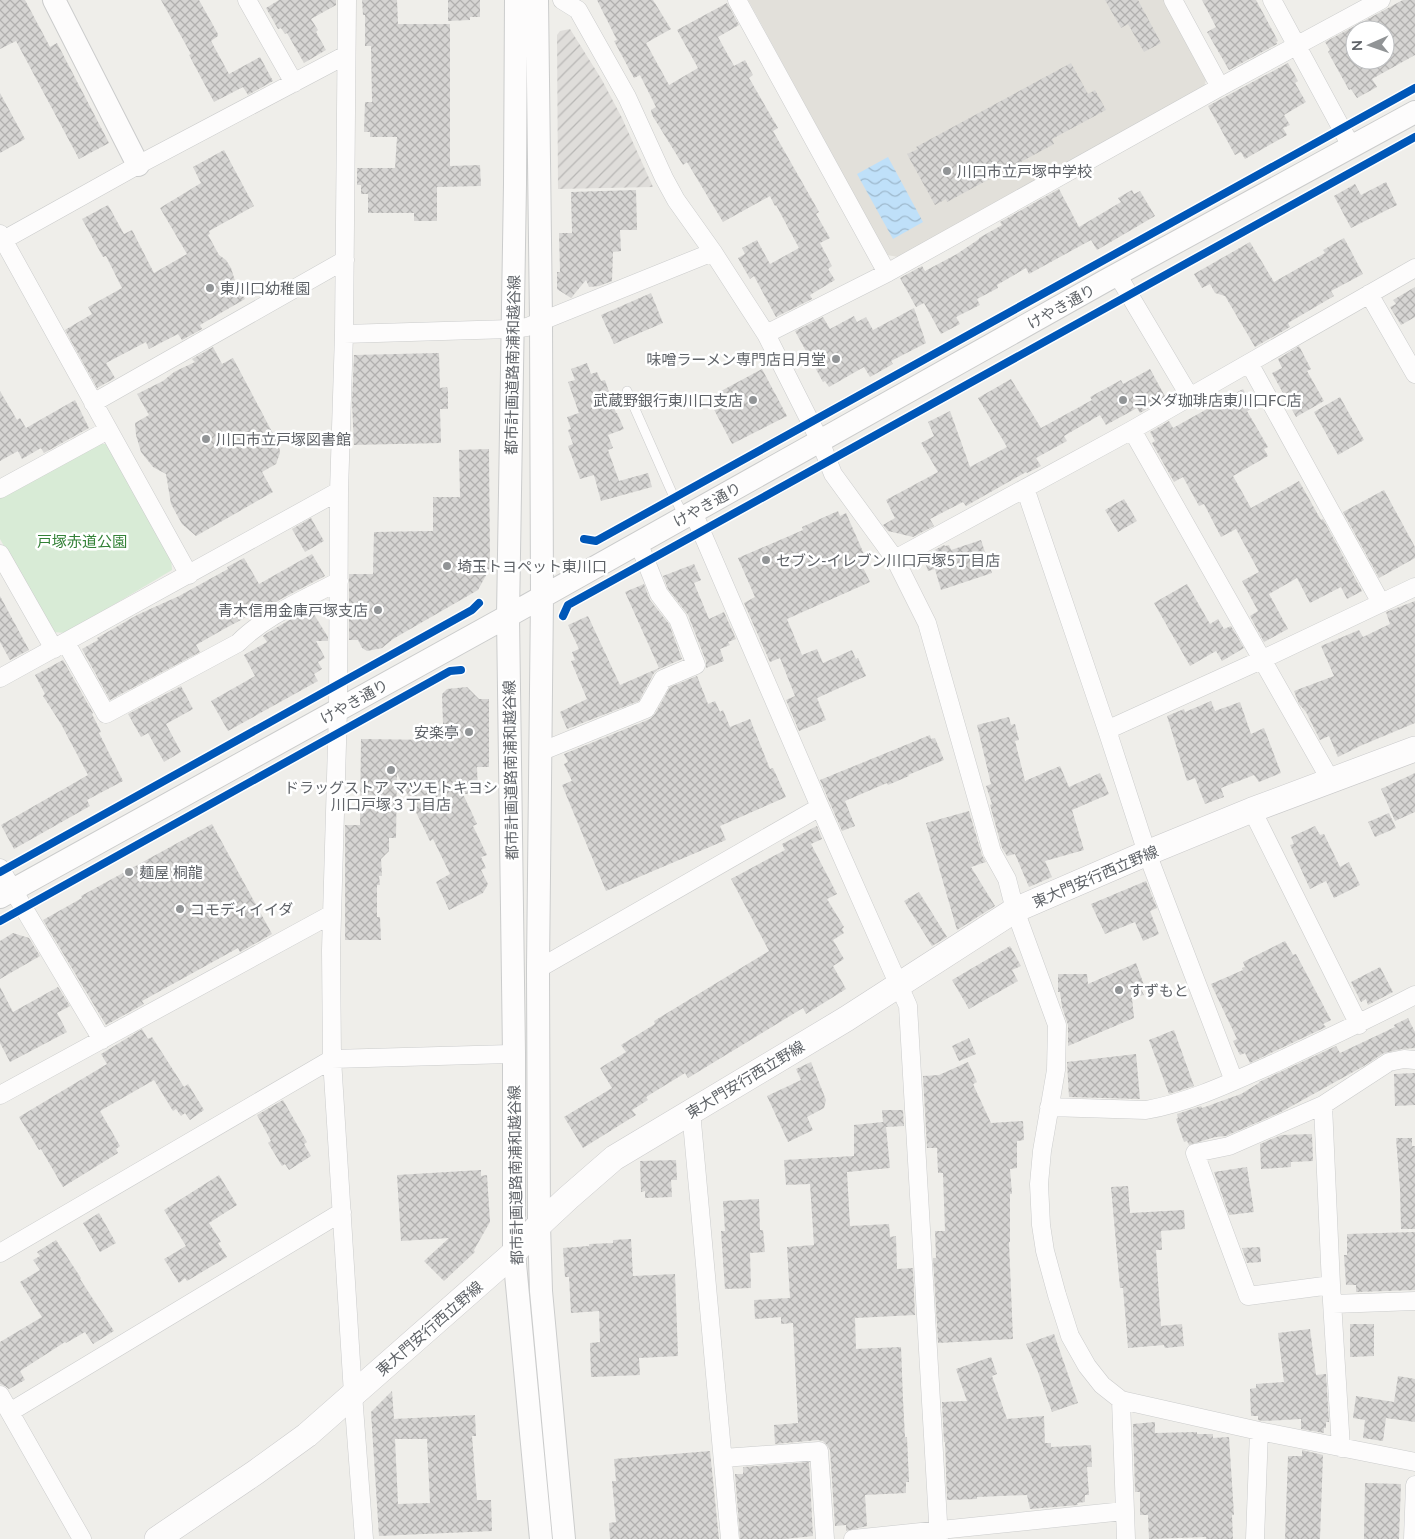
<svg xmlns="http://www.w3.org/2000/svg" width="1415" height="1539" font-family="Lato,'Noto Sans JP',sans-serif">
<defs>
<pattern id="industrial-furrows" width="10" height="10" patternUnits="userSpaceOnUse" patternTransform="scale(1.25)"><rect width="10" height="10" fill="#dfddda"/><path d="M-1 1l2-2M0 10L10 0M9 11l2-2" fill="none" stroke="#b8b7b5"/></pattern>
<pattern id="water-waves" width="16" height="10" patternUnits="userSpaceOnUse" patternTransform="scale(1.25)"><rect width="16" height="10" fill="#bfe0f9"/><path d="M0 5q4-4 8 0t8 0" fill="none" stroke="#9eb9cd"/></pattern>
<pattern id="building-cross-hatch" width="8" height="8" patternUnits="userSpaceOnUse" patternTransform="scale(1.25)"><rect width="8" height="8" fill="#d6d5d3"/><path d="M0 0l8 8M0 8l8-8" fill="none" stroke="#b1b0af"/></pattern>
</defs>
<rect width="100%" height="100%" fill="#efeeea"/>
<path fill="url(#industrial-furrows)" d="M570,29L602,80L622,118L653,187L558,189L557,35L560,31Z"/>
<path fill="#e2e0da" d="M748,0H1165L1207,76L1204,87L898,257L887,255Z"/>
<path fill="#d8ebd6" d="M96,444H109L171,556L172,570L66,633L53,632L0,539V496Z"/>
<path fill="url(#water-waves)" d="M888,157L923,222L893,239L857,174Z"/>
<path fill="url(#building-cross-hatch)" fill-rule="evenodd" d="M0,0H25L50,47L57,43L109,143L79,159L16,41L0,49Z
M161,0H199L218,34V36L211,41L229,74L260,57L273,81L248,95L243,87L214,102L189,55L191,54Z
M279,0H336V5L311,19L318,30L316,32L326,50L304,63L287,33L285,34L281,28L278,29L266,8Z
M362,0H397L398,24H450V166L480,165L481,186L437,187V221H414V213H368V194H361V185H357V168H395L397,137H370V132H364L365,102H372L371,46H365V15H363Z
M448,0H480V17H470V20L448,21Z
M597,0H653L671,29L646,43L669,85L698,68L677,30L727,3L739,25L718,37L734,66L745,60L753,75L749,78L778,128L773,131L819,212L816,214L830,238L820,243L832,266L828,269L835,280L810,295L812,299L776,317L754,276L750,279L738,258L745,254L742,248L757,240L770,264L799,248L776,205L775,206L770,196L723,222L687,162L683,165L652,115L651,110L656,107L640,75L634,78L614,41L617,40Z
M1105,0H1138L1161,43L1144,52L1128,24L1121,28Z
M1202,0H1256L1278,41L1276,42L1277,44L1229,70L1207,32L1216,27Z
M1403,0H1415V55L1372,79L1377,87L1357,98L1351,89L1349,90L1328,52L1330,50L1325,42ZM1355,30H1385V60H1355Z
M1071,63L1088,94L1095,90L1106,110L1052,139L1054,144L947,202L946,199L935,205L907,154L918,149L916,147Z
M1288,63L1298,81L1295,83L1306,102L1284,115L1290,125L1283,128L1287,135L1245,159L1241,152L1235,155L1208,106Z
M0,93L25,139L0,153Z
M224,150L254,206L209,231L210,234L208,235L219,255L226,260L231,268L236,284L245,299L200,325L202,329L182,340L178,334L149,349L146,342L106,363L115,378L97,388L65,330L92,314L88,307L122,288L106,256L103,257L82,219L108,205L124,234L132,230L154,273L187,254L160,208L201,183L193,167Z
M1386,182L1397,205L1351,228L1334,196L1355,184L1361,195Z
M1059,189L1079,227L1121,202L1118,198L1132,190L1134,194L1140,191L1155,216L1097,250L1091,240L1029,274L1026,268L997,285L998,288L977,299L980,305L956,317L960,324L941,334L924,303L916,307L900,278L922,266L925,271L957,254L979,239V238L1002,225L1000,222Z
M636,190L637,230H620L621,251L613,252L612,281L599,286L589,287L586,280L571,298L557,289V272H560L559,233H572L571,192Z
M1344,238L1363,274L1331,291L1334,296L1288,323L1290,327L1255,347L1225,296L1215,293L1210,284L1202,288L1194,274L1250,242L1274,282L1325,253L1323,250Z
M1415,287V317L1401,325L1390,307L1396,304L1393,300Z
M651,293L663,323L614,344L601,315Z
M914,308L926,343L891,361L893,364L870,377L864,367L829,387L825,381L823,382L795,331L823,317L830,329L854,316L857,322L866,317L873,330Z
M1299,346L1311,369L1307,371L1324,401L1296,417L1272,373L1282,368L1278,359Z
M213,347L222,364L233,358L279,445L280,453L276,464L262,472L273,492L196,536L182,524L171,504L166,474L153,467L141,452L136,435L135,423L149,415L137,394L163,381L174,372L195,362L192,359Z
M439,353L440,388L447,387L448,390V409H440L441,443L354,445L352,403L354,355Z
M587,363L591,374L597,372L601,381L605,380L616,413H617L624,429L608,435L613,448L608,450L619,481L648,473L652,487L601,501L594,475L580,479L568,446L573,444L568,430L571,429L567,417L579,413L568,382L575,380L571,369Z
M762,369L787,416L732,444L708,398Z
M1150,369L1166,398L1140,413L1137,408L1106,425L1100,415L1064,436L1067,441L1036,458L1041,466L1027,473L1026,472L966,506L963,502L930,519L934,526L913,537L888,531L883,525L895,518L886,500L938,472L921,443L934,436L928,422L950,411L970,467L1007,447L978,398L1011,379L1041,428L1092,400L1090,397L1121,380L1123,384Z
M1243,389L1253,408L1247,411L1268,447L1264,449L1268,456L1233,476L1251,508L1299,481L1321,520L1323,519L1362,591L1347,599L1341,587L1310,603L1297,578L1269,594L1288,629L1264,642L1250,616L1258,611L1242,581L1259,572L1236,529L1221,537L1204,504L1199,506L1183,477L1174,482L1152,443L1155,441L1150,432L1169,421L1173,428Z
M0,391L17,420L20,418L26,428L75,400L89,428L44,453L41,448L22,459L18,451L0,461Z
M1340,397L1364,440L1338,455L1314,412Z
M489,449L490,568L478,590L393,639L382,648L367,651L362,648L358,640H349V574H373L374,532L433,531V497H460L459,450Z
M1384,490L1415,547V558L1379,578L1343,512Z
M1124,499L1137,521L1118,532L1105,510Z
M838,511L840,516L846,513L864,554L858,557L870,582L787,619L802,655L817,649L823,663L852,650L856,659L858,658L866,676L817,698L826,720L799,731L786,700L795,696L780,658L770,662L744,603L755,597L738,558L803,530L802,527Z
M311,518L324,541L305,552L292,529Z
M981,540L992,573L941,590L935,569L928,571L923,556L944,545L945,546L949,545L951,550Z
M312,554L325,576L281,599L253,617L252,614L224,629L196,645L200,652L110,700L82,649L98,640L97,638L137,615L179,596L228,569L227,567L244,558L259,584Z
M694,564L701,580L694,583L709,619L724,612L736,639L728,642L730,645L720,649L724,661L706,668V661L688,615L668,589L663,576Z
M644,584L650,600L669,624L682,659L659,669L654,673L639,701L567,729L560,712L587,699L571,661L575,660L572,652L579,649L568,625L588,616L620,685L659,668L625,592Z
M1187,584L1210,624L1218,619L1224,629L1231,626L1244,648L1222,661L1216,651L1190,666L1154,603Z
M0,596L29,650L10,660L0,642Z
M1415,601V723L1360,746L1338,757L1329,736L1320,740L1306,712L1299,704L1294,691L1334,676L1321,646L1359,630L1363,637L1390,624L1386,612Z
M310,608L328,637V641H316L325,658L318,662L322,669L314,674L318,681L228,731L211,701L255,676L244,655L267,642L263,636L267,633Z
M63,660L93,713L92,714L101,732L99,733L123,781L87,800L90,806L14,849L1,825L88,775L61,724L43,696L45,694L35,675Z
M697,676L708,704L715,701L720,712L723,710L730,727L750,719L770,769L773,768L786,797L720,826L726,840L606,891L562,785L572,781L564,764L568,762L564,754L650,719L655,714L670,687Z
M181,686L193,709L166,724L181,752L164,762L148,733L141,737L128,714Z
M467,687L479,699H489V767H477L478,794H463L477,824L473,826L487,855L481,857L486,868L481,870L488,884L483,893L449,910L436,882L450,874L433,839L430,841L397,773L396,838H389V851L381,859L382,876H379L380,885H377V917H380L381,940H345V825H360L361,739L437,740V725L443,724L442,694L447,689Z
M1211,701L1215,711L1240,702L1251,734L1264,728L1281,773L1259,782L1254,775L1221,788L1224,797L1205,804L1195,778L1187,781L1167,716L1184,709L1185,712Z
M1009,717L1011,725L1015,724L1019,740L1015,741L1025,781L1060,766L1069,787L1100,773L1109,794L1072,810L1084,850L1045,861L1052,877L1029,887L1015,854L1007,856L1002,848L990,805L992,804L986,786L991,784L977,725Z
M930,735L931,739L935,738L944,760L908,775L909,776L888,785L887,783L845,801L855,826L842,831L820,780Z
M1415,773V812L1395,821L1381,789Z
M969,811L982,855L986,862L971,867L995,906L957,930L926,823Z
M1389,813L1396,828L1375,837L1368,822Z
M212,824L272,934L240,952L238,948L142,1001L144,1004L106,1025L43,920L82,898L81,896Z
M817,826L822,839L811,844L837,894L827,899L844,927L842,929L844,933L833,940L844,959L833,966L846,989L806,1014L803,1008L688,1078L685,1073L646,1097L648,1100L632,1110L636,1115L583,1148L564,1117L612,1088L600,1068L626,1052L621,1045L655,1024L654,1021L769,951L731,879L785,850L782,844Z
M1315,826L1320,835L1324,834L1340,867L1349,862L1360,885L1334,898L1326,881L1310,889L1290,845L1294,844L1291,837Z
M1146,881L1157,908L1150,911L1159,934L1143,941L1135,922L1105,934L1091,904Z
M919,892L947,937L932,946L904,901Z
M13,933L29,938L40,956L0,979V941Z
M1285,941L1293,955L1296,954L1331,1020L1323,1024L1326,1027L1250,1063L1245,1053L1240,1055L1233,1041L1237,1039L1211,984L1243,970L1242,968L1245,967L1243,962Z
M1010,946L1021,966L1012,970L1018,981L969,1009L952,980Z
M1136,963L1144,985L1140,987L1144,995L1132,998L1134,1018L1068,1046V1025L1062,1007L1060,992H1058V974H1087L1088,984Z
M1380,967L1393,992L1368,1005L1366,999L1361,1002L1351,982Z
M0,987L13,1012L58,987L70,1006L57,1013L67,1032L10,1062L0,1043Z
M1408,1018L1415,1032V1048L1402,1049L1384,1053L1364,1066L1281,1112L1226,1136L1215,1137L1189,1145L1187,1141L1184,1142L1176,1119L1178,1118L1177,1114L1201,1106L1202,1108L1241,1094L1259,1083V1082L1336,1046L1340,1053L1395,1027L1394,1025Z
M142,1029L148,1039L152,1037L184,1087L188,1084L204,1110L190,1120L185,1113L181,1116L176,1109L173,1111L154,1080L100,1111L120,1146L116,1149L118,1153L63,1187L41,1149L39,1150L19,1117L107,1064L101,1054Z
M1174,1030L1194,1086L1169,1094L1149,1040Z
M969,1038L976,1054L959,1061L952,1046Z
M1136,1054L1140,1099L1069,1097L1067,1062Z
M811,1062L826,1100L824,1108L807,1117L813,1130L788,1142L767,1096L801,1080L796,1069Z
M968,1062L977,1082L973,1084L991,1123L1023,1121L1024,1140L1017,1141V1168L1010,1169L1012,1194H1010V1242H1009L1013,1339L938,1343L933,1258H936L935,1231H945L943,1173H938L937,1148H927L923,1076L939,1075Z
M1415,1073V1105L1395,1106L1394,1074Z
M283,1100L307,1142L304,1144L311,1156L289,1170L285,1164L282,1166L268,1143L271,1141L257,1115Z
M882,1110H903L904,1126L886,1127L890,1168L847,1172L850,1226L889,1224L890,1237L896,1236L897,1269L913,1268L915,1315L855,1318L856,1349L901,1347L903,1400L905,1437H907L909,1482H906V1493L865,1495L867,1526L846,1531V1525L835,1526L830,1450L827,1445L823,1441L818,1440L775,1444L774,1425L798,1423L793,1323L781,1324V1317L755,1319L754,1300L790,1298L787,1247L814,1245L810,1184L786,1185L784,1160L854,1156V1125L883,1122Z
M1312,1134L1313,1161L1291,1162V1167L1261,1169L1260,1144L1281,1135Z
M1396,1138H1412V1146H1415V1229H1401L1400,1189Z
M676,1160L677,1180H671L672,1197L645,1198V1191L641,1192L640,1161Z
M1247,1167L1254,1212L1229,1215L1214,1172Z
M481,1170V1176L487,1175L490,1222L474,1250L475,1252L444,1281L424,1261L449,1238L401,1241L397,1175Z
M219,1175L237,1205L209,1223L221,1242L218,1243L227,1257L187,1281L185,1278L179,1283L164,1259L186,1246L164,1210Z
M1128,1186L1130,1213L1184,1210L1185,1229L1161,1231L1162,1250H1156L1161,1326L1182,1324L1184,1346L1165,1348L1164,1345L1128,1348L1123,1288H1120L1111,1187Z
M759,1199L760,1230H763L765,1252L750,1253L751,1288L725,1289L721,1231H725L723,1201Z
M99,1213L116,1243L100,1252L83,1223Z
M1415,1232V1290L1356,1292V1285H1346L1344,1255H1347V1234Z
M631,1239L633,1276L675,1274L678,1356L639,1358L640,1375L591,1377L590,1343L600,1342L599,1311L571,1313L569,1277H565L563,1248L589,1246V1244L613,1243V1240Z
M56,1240L81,1278L80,1279L114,1331L93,1344L85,1332L66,1343L65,1342L20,1371L25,1380L9,1389L5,1386L0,1384V1342L42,1317L20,1282L40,1270L33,1260L40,1256L37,1252Z
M1260,1247L1261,1262L1247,1263L1242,1248Z
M1350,1324H1374V1356L1350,1357Z
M1310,1329L1316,1375L1326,1374L1329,1422H1326V1428H1324V1433L1301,1429V1419L1263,1421L1258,1420V1416H1251L1250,1389L1256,1388V1384L1284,1382L1278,1333Z
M1054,1334L1078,1403L1052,1412L1038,1372L1026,1344Z
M991,1357L997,1374L992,1376L1007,1419L1044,1416L1045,1443H1051V1447L1091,1445L1092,1467H1087L1089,1495H1085V1502L1077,1503L1078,1505L1030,1509L1027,1495L977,1497V1499L947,1500L945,1442H944L942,1402L967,1401L956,1369Z
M1398,1376L1415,1379V1422L1386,1418L1383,1441L1363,1438L1365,1420L1353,1418L1356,1396L1394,1402Z
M392,1391L394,1419L475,1415L476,1436H472L477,1500H491L492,1531L379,1536L371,1412ZM395,1439H427L430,1503L398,1504Z
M1155,1422V1433L1197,1432V1434H1213V1438L1229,1437L1234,1515H1232L1233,1539H1206V1537L1149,1539L1148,1515H1140V1492H1135L1133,1424Z
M1302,1450L1323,1455L1320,1539H1285L1288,1456H1302Z
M710,1451L719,1539H610L609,1523L616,1522L612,1481H616L614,1459Z
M809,1462L813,1536L785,1539H740L735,1474H743V1467Z
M1365,1483L1401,1484L1399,1539H1364Z"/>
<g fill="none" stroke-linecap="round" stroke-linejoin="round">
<defs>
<path id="service" d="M627,391L673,495L684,516"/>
<path id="minor" d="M247,0L294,83
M347,0L344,334L339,491L338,709L331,950L332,1059L353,1394L364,1539
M562,0L578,10L627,97L664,178L676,200L713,252L766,334L820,441L833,474L895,559L927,623L992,852L1007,879L1015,910L1057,1025L1056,1070L1042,1151L1039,1184L1041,1225L1045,1251L1057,1295L1070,1336L1087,1366L1102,1385L1121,1400L1259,1431L1415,1462
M737,0L887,273
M1173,0L1220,87
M1272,0L1351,146
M0,234L189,575
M0,242L138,165L346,55
M1117,274L1190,397
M1369,294L1415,374
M344,334L513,329L527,327L713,252
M766,334L887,273L1220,87L1381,0
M1249,363L1381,603
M93,403L345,260
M1132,430L1331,781
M1025,488L1107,730L1147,853L1234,1081
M0,489L108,430
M693,512L820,807L908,1006L939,1539
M0,554L54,649
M895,559L1132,430L1415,268
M66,643L106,714L238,643C266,615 304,600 339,581
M0,678L339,491
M1107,730L1261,660L1415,587
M540,752L646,709L663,679L696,665L678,619L659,594L638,542
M1252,810L1359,1025
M0,868L102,1040
M538,969L820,807
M0,1095L332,914
M1323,1105L1331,1285L1341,1448
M1049,1107L1146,1110C1191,1102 1234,1081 1275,1063C1322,1041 1369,1019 1415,995
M691,1111L730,1539
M0,1253L332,1059L514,1054
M1331,1285L1248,1296L1195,1153L1229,1146L1323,1105L1389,1062L1404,1059L1415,1060
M1333,1304L1415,1301
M0,1395L82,1539
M1121,1400L1126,1539
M10,1412L342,1212
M723,1458L819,1451L825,1539
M853,1539L1124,1511
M1255,1539L1259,1431
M1413,1539L1415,1485"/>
<path id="tertiary" d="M54,0L138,165
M516,0L515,184L508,616L514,1054V1253L541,1539
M537,0L541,320L542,597L538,969L539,1225L541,1291L564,1539
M0,897L508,616L1105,281L1415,112"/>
<path id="secondary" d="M157,1539L256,1472L307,1435L514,1253L539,1225L568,1198L614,1158L846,1019L1015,910L1147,853L1252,810L1415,749"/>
</defs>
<use href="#service" stroke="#cbcccc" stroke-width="10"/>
<use href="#minor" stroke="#cbcccc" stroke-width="19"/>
<use href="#tertiary" stroke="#cbcccc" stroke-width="24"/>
<use href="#secondary" stroke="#cacacb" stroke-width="26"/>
<use href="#service" stroke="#fdfcfc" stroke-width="9"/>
<use href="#minor" stroke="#fdfcfc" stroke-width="18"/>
<use href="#tertiary" stroke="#fdfcfc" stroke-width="22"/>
<use href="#secondary" stroke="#fdfcfc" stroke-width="25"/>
<defs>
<path id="cycleway" d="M584,539L596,541L1415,88
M563,616L568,605L1415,137
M0,872L472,610L479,603
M0,921L450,671L461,670"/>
</defs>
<use href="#cycleway" stroke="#fff" stroke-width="11"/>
<use href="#cycleway" stroke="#0057b8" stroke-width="8"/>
</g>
<g fill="#919496" stroke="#fff" stroke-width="2">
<circle cx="947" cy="171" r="5"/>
<circle cx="210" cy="288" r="5"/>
<circle cx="836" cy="359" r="5"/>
<circle cx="753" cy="400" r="5"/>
<circle cx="1123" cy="400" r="5"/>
<circle cx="206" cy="439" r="5"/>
<circle cx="766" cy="560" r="5"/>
<circle cx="447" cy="566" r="5"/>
<circle cx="378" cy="610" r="5"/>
<circle cx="469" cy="732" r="5"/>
<circle cx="391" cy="770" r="5"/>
<circle cx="129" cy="872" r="5"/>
<circle cx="180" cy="909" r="5"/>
<circle cx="1119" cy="990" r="5"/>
</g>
<g text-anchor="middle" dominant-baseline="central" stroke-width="5" stroke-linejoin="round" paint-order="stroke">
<g font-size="15" fill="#5f6368" stroke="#fff" text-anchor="start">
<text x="957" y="171">川口市立戸塚中学校</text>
<text x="220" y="288">東川口幼稚園</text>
<text x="826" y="359" text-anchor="end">味噌ラーメン専門店日月堂</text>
<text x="743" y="400" text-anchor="end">武蔵野銀行東川口支店</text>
<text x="1133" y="400">コメダ珈琲店東川口FC店</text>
<text x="216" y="439">川口市立戸塚図書館</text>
<text x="776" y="560">セブン-イレブン川口戸塚5丁目店</text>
<text x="457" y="566">埼玉トヨペット東川口</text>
<text x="368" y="610" text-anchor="end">青木信用金庫戸塚支店</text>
<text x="459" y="732" text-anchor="end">安楽亭</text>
<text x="391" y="787" text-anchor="middle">ドラッグストア マツモトキヨシ<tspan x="391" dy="17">川口戸塚３丁目店</tspan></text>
<text x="139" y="872">麺屋 桐龍</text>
<text x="190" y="909">コモディイイダ</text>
<text x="1129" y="990">すずもと</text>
</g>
<g font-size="15" fill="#5f6368" stroke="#fff">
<text transform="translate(1061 306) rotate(-29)">けやき通り</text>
<text transform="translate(512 365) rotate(-89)">都市計画道路南浦和越谷線</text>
<text transform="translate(707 504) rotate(-29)">けやき通り</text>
<text transform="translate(354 701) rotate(-29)">けやき通り</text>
<text transform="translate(510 770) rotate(-91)">都市計画道路南浦和越谷線</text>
<text transform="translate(1095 876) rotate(-23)">東大門安行西立野線</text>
<text transform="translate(745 1079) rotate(-31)">東大門安行西立野線</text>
<text transform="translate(515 1175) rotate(-91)">都市計画道路南浦和越谷線</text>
<text transform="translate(429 1328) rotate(-41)">東大門安行西立野線</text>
</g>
<g font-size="15" fill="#348238" stroke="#fff">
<text x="82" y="541">戸塚赤道公園</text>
</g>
</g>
<g transform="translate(1370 45) rotate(268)"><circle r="24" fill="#ffffff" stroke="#bfc1c3"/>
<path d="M0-4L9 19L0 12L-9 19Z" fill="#919496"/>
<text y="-8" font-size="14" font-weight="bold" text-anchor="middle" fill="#5f6368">N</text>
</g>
</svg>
